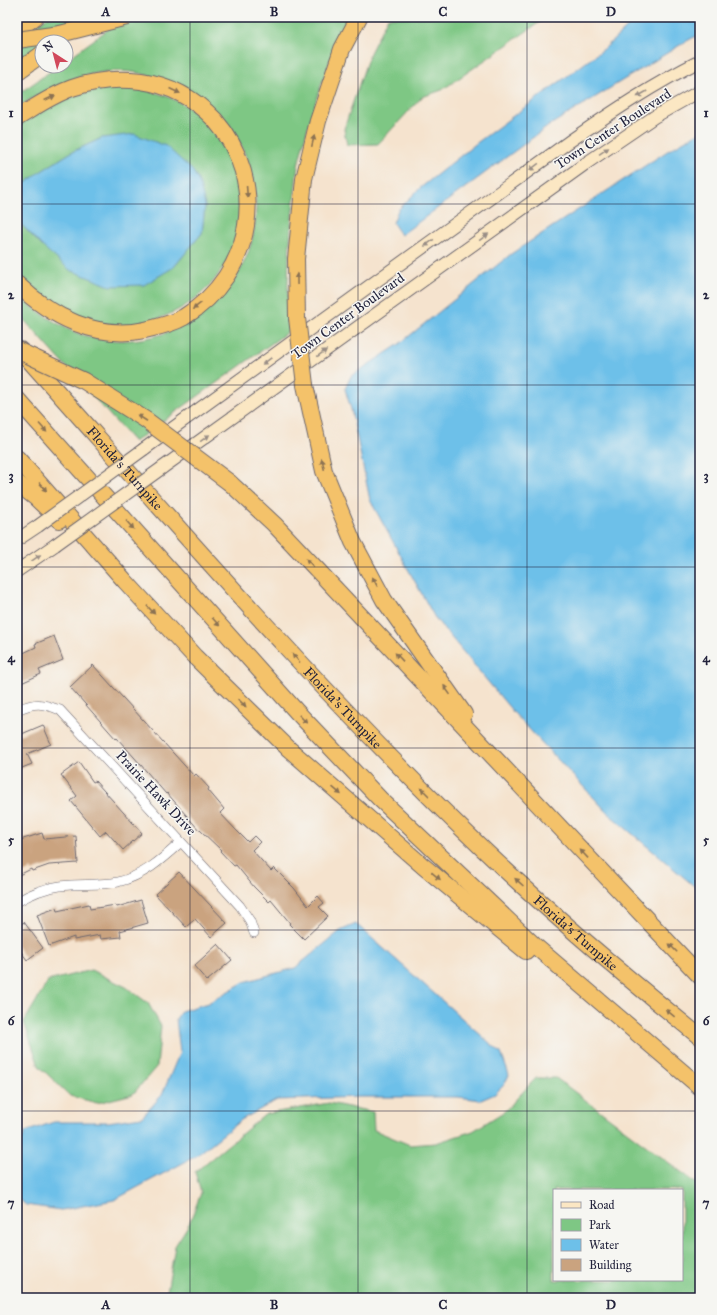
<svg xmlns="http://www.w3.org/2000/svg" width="717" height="1315" font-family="'IM FELL Great Primer',serif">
<rect width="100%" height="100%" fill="#f6f6f2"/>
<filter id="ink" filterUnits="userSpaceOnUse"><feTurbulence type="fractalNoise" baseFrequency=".025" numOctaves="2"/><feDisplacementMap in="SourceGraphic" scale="8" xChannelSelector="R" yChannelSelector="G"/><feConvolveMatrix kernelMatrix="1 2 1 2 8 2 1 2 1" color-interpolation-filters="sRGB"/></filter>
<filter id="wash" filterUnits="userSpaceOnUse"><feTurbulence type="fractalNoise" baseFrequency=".012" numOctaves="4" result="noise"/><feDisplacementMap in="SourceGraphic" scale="16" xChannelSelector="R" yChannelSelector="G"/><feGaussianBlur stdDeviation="0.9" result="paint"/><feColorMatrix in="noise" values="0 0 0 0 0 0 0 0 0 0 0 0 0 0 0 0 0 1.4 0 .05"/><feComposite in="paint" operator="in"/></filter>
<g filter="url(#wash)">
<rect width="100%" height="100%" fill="#f5e3ce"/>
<path fill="#7ec784" stroke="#507460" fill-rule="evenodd" d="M47,17H91L54,42H42V50L17,68V40Z
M125,17H349C327,62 311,112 299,161C296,174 296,187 294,200C289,243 286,288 289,331L134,442L17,312V295C37,311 64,331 90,337C189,359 278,272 251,172C245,151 235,129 218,113C210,106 186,95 175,90C166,85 156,77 146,75C103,62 52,84 17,108V95L58,66H66V60Z
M388,17H547L442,90L422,97L378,144L347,145L344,129L369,55Z
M124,87C142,89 160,92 177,101C231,129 252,192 232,249C229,259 222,269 216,278C190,311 148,329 106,324C100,323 92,320 86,318C80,317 74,315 68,313C51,305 31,288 17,276V220L43,247L174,267L202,233L205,205L102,138L70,153L37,174L17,190V126C55,104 79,89 124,87Z
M91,970L126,987L148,1003L161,1026L157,1066L133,1094L97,1103L70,1096L39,1066L24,1022L48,981Z
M536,1078H556L700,1186V1298H166L175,1246L189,1224L201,1193L195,1172L266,1114L329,1103L373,1112L374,1130L410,1145L436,1143L473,1131L505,1111ZM554,1190H682V1280H554Z"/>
<path fill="#6dc0e9" stroke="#487192" d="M638,17H700V34L685,42L550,125L401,235L393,223L398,210L419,189L478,142L604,49Z
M700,132V891L610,815L514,713L435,618L370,500L351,409L345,389L351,376L398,345L511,254L669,150Z
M134,134L166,146L193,171L199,182L205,205L202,233L174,267L144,285L110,286L70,270L43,247L17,220V190L37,174L70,153L102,138Z
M356,924L501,1053L509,1075L504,1085L495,1094L481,1100L458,1097H359L277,1100L241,1120L196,1156L114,1200L61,1210L26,1205L17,1198V1153L25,1132L54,1122H108L142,1117L162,1095L180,1052L176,1019L181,1011L208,1003L244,982L295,968L340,931Z"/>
<g id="blocks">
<path fill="#caa37f" d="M54,636L63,660L39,670L41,674L17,685V656L36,647L35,644Z
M93,665L194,776L196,774L209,788L208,790L224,809L220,813L236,830L248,842L254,836L260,842L252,850L271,871L274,868L294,888L308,906L318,896L324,903L319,907L328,916L304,939L289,924L290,923L271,900L269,902L254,887L236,865L234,866L220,851L221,850L200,830H199L167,793L166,794L134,757L117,738L116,739L70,687Z
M43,725L51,744L27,754L32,764L17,770V736Z
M79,762L93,782L95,781L142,833L123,850L106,831L100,836L71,801L77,796L61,775Z
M42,833L44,839L76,836L78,863L49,865L32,871L31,869L17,876V841Z
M179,872L227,923L211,937L195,919L186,927L155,894Z
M141,900L148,923L120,931L121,937L101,939L100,935L74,940V937L49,946L37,915L56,908L57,911L89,904L90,909L116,905L117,907Z
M24,922L43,948L27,960L17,946V927Z
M218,944L232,960L207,981L194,966Z"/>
</g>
</g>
<g filter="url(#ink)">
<use href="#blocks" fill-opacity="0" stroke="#6c666e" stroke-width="1"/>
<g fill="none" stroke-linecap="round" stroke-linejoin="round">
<defs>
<path id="street" d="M17,710C36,702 42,703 60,710L240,906L250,921L254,933
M17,902C30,894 45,888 60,886C78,883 99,886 118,882C145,875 161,860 181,842"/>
<path id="secondary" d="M144,449L570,141C612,112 654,84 700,61
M162,468L585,164L654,117L700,91
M17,540L38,526
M17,571L55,545"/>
<g id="highway">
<path d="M17,30L35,17"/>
<path d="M17,72L42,54"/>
<path d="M17,118C35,107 52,95 72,88C95,80 118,78 141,81C170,85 195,99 215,120C269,182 254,274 184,317C172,324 158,327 145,330C97,340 51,317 17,284"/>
<path d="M297,318L296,259L304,179L318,121L342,49L359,17"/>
<path id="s1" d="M20,350C171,519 319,692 483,849C552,915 626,977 700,1037"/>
<path d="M305,385L324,471L353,542L384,600L464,714"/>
<path d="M17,399L297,712L380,799L534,945L700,1087"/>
<path d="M17,458L125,581L195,657L289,749L423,866L526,951"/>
<path d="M17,483L36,498L59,520"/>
<path d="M230,483L274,524L700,976"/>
</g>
</defs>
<use href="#street" stroke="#6c666e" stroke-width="10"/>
<use href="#secondary" stroke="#6c666e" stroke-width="14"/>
<use href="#highway" stroke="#6c666e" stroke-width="18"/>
<use href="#street" stroke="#fff" stroke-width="9"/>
<use href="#secondary" stroke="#fbe7c3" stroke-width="12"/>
<use href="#highway" stroke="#f4c26a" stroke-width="16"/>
<defs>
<path id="secondary-bridge" d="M38,526L144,449
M55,545L162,468"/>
<path id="highway-bridge" d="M17,40L60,34L127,17
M297,318L305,385
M17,350L84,381L146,420L230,483"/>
</defs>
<use href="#secondary-bridge" stroke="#6c666e" stroke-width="14" stroke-linecap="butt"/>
<use href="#highway-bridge" stroke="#6c666e" stroke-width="18" stroke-linecap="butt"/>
<use href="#secondary-bridge" stroke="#fbe7c3" stroke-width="12"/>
<use href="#highway-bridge" stroke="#f4c26a" stroke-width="16"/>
</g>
<defs><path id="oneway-solid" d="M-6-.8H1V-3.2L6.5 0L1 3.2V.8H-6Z"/></defs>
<g fill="#8b7252">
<use href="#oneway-solid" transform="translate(175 91) rotate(24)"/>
<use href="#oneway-solid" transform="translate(50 98) rotate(-25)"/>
<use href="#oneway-solid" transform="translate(313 141) rotate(-77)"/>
<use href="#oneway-solid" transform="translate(247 192) rotate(86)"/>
<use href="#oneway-solid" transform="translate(297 279) rotate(-91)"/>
<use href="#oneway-solid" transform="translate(197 306) rotate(143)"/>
<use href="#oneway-solid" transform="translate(142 418) rotate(-147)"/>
<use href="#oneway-solid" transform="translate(43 428) rotate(48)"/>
<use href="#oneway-solid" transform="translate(323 464) rotate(-103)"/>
<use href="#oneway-solid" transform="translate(43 487) rotate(49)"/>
<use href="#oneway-solid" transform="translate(130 525) rotate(48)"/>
<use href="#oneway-solid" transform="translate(310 563) rotate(-133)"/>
<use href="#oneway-solid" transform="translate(375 582) rotate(-119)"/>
<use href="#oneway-solid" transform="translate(151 610) rotate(47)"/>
<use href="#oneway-solid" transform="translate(216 622) rotate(48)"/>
<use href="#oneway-solid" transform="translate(399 657) rotate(-133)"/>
<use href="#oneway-solid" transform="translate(296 658) rotate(-132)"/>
<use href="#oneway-solid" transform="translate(447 690) rotate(-125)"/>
<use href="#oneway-solid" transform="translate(242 703) rotate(44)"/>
<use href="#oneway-solid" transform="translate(303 719) rotate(46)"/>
<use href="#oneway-solid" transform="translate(337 791) rotate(41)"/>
<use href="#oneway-solid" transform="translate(425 792) rotate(-135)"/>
<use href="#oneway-solid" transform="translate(584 854) rotate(-133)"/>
<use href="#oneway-solid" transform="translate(436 876) rotate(40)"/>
<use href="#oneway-solid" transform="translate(519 882) rotate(-138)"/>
<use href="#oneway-solid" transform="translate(673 948) rotate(-134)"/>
<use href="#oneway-solid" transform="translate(670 1013) rotate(-141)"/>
</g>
<g fill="#998e86">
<use href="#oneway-solid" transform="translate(642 94) rotate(150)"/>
<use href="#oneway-solid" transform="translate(604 151) rotate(-34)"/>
<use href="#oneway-solid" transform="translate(534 167) rotate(144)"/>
<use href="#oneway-solid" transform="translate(484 237) rotate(-36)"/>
<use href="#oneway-solid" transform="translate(429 243) rotate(144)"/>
<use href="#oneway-solid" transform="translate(322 353) rotate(-36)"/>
<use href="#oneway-solid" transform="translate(267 361) rotate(144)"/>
<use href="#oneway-solid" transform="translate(205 438) rotate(-36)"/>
<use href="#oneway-solid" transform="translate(36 558) rotate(-35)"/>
</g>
</g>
<path fill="none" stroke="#22223b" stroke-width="1" stroke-opacity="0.55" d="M190,17V1298M358,17V1298M527,17V1298M17,204H700M17,385H700M17,567H700M17,748H700M17,930H700M17,1111H700"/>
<g text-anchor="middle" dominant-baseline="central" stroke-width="3" stroke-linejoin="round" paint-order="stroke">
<g font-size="14" fill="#22223b" stroke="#f6f6f2">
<text transform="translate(613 129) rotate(-33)">Town Center Boulevard</text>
<text transform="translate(348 316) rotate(-36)">Town Center Boulevard</text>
<text stroke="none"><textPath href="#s1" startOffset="158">Florida's Turnpike</textPath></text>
<text stroke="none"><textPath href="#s1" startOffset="482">Florida's Turnpike</textPath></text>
<text transform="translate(156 793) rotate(47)">Prairie Hawk Drive</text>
<text stroke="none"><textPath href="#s1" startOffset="806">Florida's Turnpike</textPath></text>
</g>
</g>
<rect width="717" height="1315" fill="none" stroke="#f6f6f2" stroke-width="44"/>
<rect x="553" y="1189" width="130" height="92" fill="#f6f6f2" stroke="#a1a1a9"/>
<rect x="561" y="1202" width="20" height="6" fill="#fbe7c3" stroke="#a1a1a9"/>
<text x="589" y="1209" font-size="12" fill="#22223b">Road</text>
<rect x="561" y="1219" width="20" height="12" fill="#7ec784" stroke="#a1a1a9"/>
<text x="589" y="1229" font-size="12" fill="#22223b">Park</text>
<rect x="561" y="1239" width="20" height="12" fill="#6dc0e9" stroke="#a1a1a9"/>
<text x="589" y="1249" font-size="12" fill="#22223b">Water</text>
<rect x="561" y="1259" width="20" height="12" fill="#caa37f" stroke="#a1a1a9"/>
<text x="589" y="1269" font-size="12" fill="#22223b">Building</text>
<g transform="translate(54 54) rotate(324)"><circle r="19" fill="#f6f6f2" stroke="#a1a1a9"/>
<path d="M0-3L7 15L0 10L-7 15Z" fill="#d1495b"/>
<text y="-6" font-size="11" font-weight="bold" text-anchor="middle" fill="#22223b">N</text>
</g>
<rect x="22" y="22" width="673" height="1271" fill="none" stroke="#22223b" stroke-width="1.5"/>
<g font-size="13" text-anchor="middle" font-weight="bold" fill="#22223b">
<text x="106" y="16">A</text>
<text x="274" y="16">B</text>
<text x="443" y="16">C</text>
<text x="611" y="16">D</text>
<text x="11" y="117">1</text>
<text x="706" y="117">1</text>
<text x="11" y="299">2</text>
<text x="706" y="299">2</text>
<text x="11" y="480">3</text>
<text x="706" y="480">3</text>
<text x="11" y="662">4</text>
<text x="706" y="662">4</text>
<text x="11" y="844">5</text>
<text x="706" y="844">5</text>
<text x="11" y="1025">6</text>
<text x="706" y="1025">6</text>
<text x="11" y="1207">7</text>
<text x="706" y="1207">7</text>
<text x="106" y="1309">A</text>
<text x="274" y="1309">B</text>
<text x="443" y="1309">C</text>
<text x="611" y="1309">D</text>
</g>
</svg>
